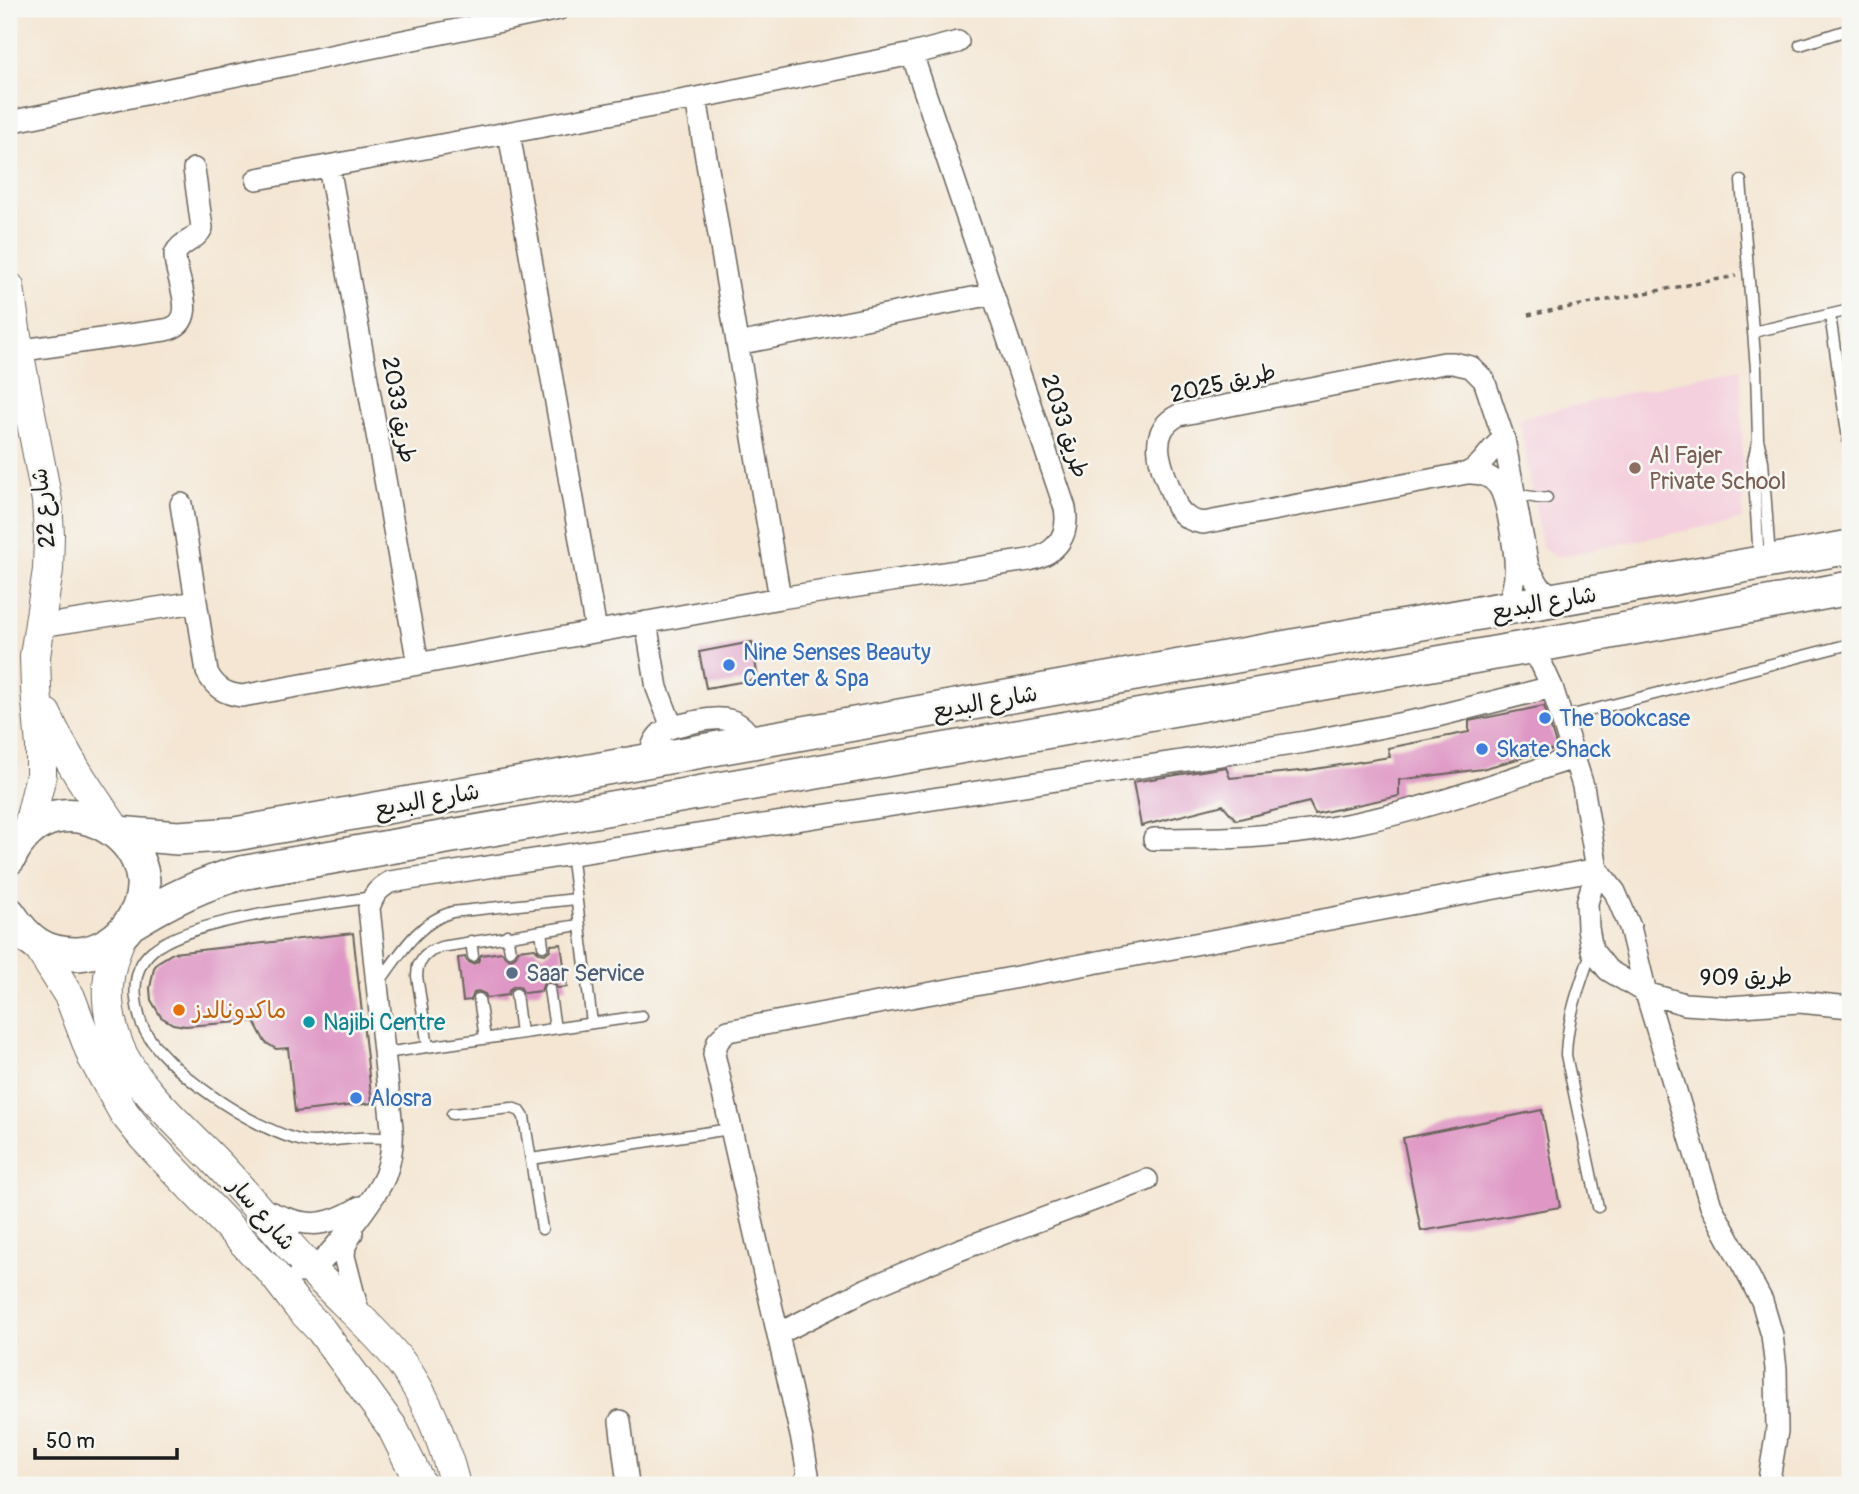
<svg xmlns="http://www.w3.org/2000/svg" width="1859" height="1494" font-family="Pangolin,'Playpen Sans Arabic',sans-serif">
<rect width="100%" height="100%" fill="#f6f6f2"/>
<filter id="ink" filterUnits="userSpaceOnUse"><feTurbulence type="fractalNoise" baseFrequency=".0143" numOctaves="2"/><feDisplacementMap in="SourceGraphic" scale="14" xChannelSelector="R" yChannelSelector="G"/><feConvolveMatrix kernelMatrix="1 2 1 2 8 2 1 2 1" color-interpolation-filters="sRGB"/></filter>
<filter id="wash" filterUnits="userSpaceOnUse"><feTurbulence type="fractalNoise" baseFrequency=".00686" numOctaves="4" result="noise"/><feDisplacementMap in="SourceGraphic" scale="28" xChannelSelector="R" yChannelSelector="G"/><feGaussianBlur stdDeviation="1.57" result="paint"/><feColorMatrix in="noise" values="0 0 0 0 0 0 0 0 0 0 0 0 0 0 0 0 0 1.4 0 .05"/><feComposite in="paint" operator="in"/></filter>
<g filter="url(#wash)">
<rect width="100%" height="100%" fill="#f4e6d3"/>
<path fill="#f4cfdd" d="M1741,368L1743,519L1557,557L1542,547L1519,418Z"/>
<g id="blocks">
<path fill="#df97c5" d="M752,642L758,679L706,688L699,652Z
M1544,706L1557,748L1482,769L1399,780V796L1315,814L1309,802L1236,820L1223,805L1141,826L1133,782L1226,767L1230,778L1309,770L1390,757L1388,748L1469,732V721Z
M353,933L372,1103L295,1112L288,1048L276,1049L265,1042L254,1021L185,1026L173,1024L161,1017L151,1000L150,988L154,968L158,962L173,953Z
M561,944L567,987L557,988L555,984L548,981L544,983L541,991L524,993L520,987L514,986L509,990L508,995L487,998L485,994L478,991L474,993L471,1000L463,1001L458,958L465,957L467,961L473,964L478,962L481,955L502,952L505,957L511,959L516,956L518,950L535,948L539,953L545,954L550,950L551,945Z
M1542,1110L1560,1207L1421,1231L1403,1138Z"/>
</g>
</g>
<g filter="url(#ink)">
<use href="#blocks" fill-opacity="0" stroke="#68635c" stroke-width="2"/>
<g fill="none" stroke-linecap="round" stroke-linejoin="round">
<defs>
<path id="lane" d="M1800,45L1850,29
M1741,181L1756,369L1758,439L1763,461L1770,558
M1830,315L1850,453
M1753,332L1850,310
M1758,439L1753,461L1759,561
M1515,496C1526,493 1535,500 1547,498
M1561,718L1850,644
M571,853L592,1023
M372,897C318,906 192,918 152,951C137,964 134,981 136,999C137,1007 139,1017 142,1025C161,1069 256,1131 303,1141C317,1144 330,1140 345,1139C361,1137 376,1137 392,1139
M541,931L543,946
M507,935L510,951
M471,941L473,956
M1592,950C1580,984 1567,1018 1566,1055L1598,1207
M380,981C401,953 417,923 452,912L576,899
M549,989L555,1028
M516,994L521,1033
M479,999L485,1038
M428,1047L417,976L418,966L424,957L431,951L441,947L579,925
M385,1053L642,1016
M452,1114L512,1108L520,1111L524,1117L542,1229
M531,1159L730,1129"/>
<path id="street" d="M696,98L780,598
M9,122L559,9
M509,133L596,631
M329,166L418,664
M257,179L696,98L912,54L958,42
M737,344L993,294
M9,352L165,330C203,322 174,278 175,254C181,241 196,241 202,228L194,169
M1467,473C1485,465 1488,449 1504,439
M181,504L207,672C215,688 225,694 242,696L780,598L1029,560C1056,554 1070,536 1065,508L912,54
M1505,610C1520,581 1516,556 1510,525C1505,497 1502,471 1467,473L1203,523C1191,521 1184,517 1177,507C1167,478 1140,434 1179,415L1444,363H1453L1471,367L1484,380L1504,439L1528,567L1540,587L1558,600
M646,622L657,688L672,727
M40,626L196,602
M1529,647L1541,663L1552,687L1583,786L1597,869L1587,903L1588,928L1592,950L1608,970L1646,993L1685,1004L1729,1007L1799,1002L1850,1007
M651,761C650,747 654,738 665,730C675,725 687,724 698,721C722,716 742,717 753,743
M1154,839C1222,839 1290,837 1356,823C1431,808 1503,781 1576,757
M262,1209C303,1226 321,1231 360,1207
M352,1233L345,1246L344,1256L359,1315
M300,1272C305,1272 306,1272 311,1270C330,1258 376,1197 385,1176C391,1160 393,1144 392,1128L369,908C373,895 378,889 390,882L1305,742L1429,718L1552,687
M778,1334L867,1289L959,1250L1147,1180
M620,1421L628,1485
M803,1485L808,1474L802,1440L714,1054L718,1041L728,1031L1597,869L1615,892L1630,927L1646,993L1711,1206L1762,1301L1772,1335L1776,1369L1777,1431L1768,1485"/>
<path id="secondary" d="M9,287L18,350L47,501L49,535L48,570L35,656L36,689L41,746V775L28,830
M46,714C65,757 91,794 118,833
M122,934C105,972 103,1002 117,1042C131,1083 184,1129 214,1160C248,1195 277,1233 310,1268C340,1300 375,1329 402,1364C428,1399 444,1443 455,1485
M38,946L70,997L93,1058L124,1113L144,1138L272,1272L298,1306L321,1330L392,1427L421,1485"/>
<path id="primary" d="M118,833L178,838L235,834L1850,547
M9,858C55,760 192,852 125,930C114,943 95,953 78,954C44,955 27,941 9,914
M130,924C165,902 200,884 241,873L1529,647L1850,588"/>
</defs>
<use href="#lane" stroke="#68635c" stroke-width="13"/>
<use href="#street" stroke="#68635c" stroke-width="24"/>
<use href="#secondary" stroke="#68635c" stroke-width="32"/>
<use href="#primary" stroke="#68635c" stroke-width="36"/>
<path stroke="#68635c" stroke-width="3.5" stroke-dasharray="5 5" stroke-linecap="butt" d="M1528,315L1736,276"/>
<use href="#lane" stroke="#fff" stroke-width="10"/>
<use href="#street" stroke="#fff" stroke-width="21"/>
<use href="#secondary" stroke="#fff" stroke-width="30"/>
<use href="#primary" stroke="#fff" stroke-width="33"/>
</g>
</g>
<circle fill="#8d6e63" stroke="#f6f6f2" stroke-width="2.5" cx="1635" cy="468" r="7"/>
<g fill="#3f7fe0" stroke="#f6f6f2" stroke-width="2.5">
<circle cx="729" cy="665" r="7"/>
<circle cx="1545" cy="718" r="7"/>
<circle cx="1482" cy="749" r="7"/>
<circle cx="356" cy="1098" r="7"/>
</g>
<circle fill="#5c6f8a" stroke="#f6f6f2" stroke-width="2.5" cx="512" cy="973" r="7"/>
<circle fill="#e8710a" stroke="#f6f6f2" stroke-width="2.5" cx="179" cy="1010" r="7"/>
<circle fill="#0f9aa8" stroke="#f6f6f2" stroke-width="2.5" cx="309" cy="1022" r="7"/>
<g text-anchor="middle" dominant-baseline="central" stroke-width="5" stroke-linejoin="round" paint-order="stroke">
<g font-size="23" fill="#1c1c1c" stroke="#f6f6f2">
<text transform="translate(1223 383) rotate(-13)">طريق 2025</text>
<text transform="translate(399 410) rotate(80)">طريق 2033</text>
<text transform="translate(1065 426) rotate(72)">طريق 2033</text>
<text transform="translate(43 508) rotate(-96)">شارع 22</text>
<text transform="translate(1544 603) rotate(-10)">شارع البديع</text>
<text transform="translate(985 702) rotate(-10)">شارع البديع</text>
<text transform="translate(427 800) rotate(-10)">شارع البديع</text>
<text transform="translate(1746 977) rotate(-1)">طريق 909</text>
<text transform="translate(262 1214) rotate(49)">شارع سار</text>
</g>
<g font-size="23" fill="#785e54" stroke="#f6f6f2" text-anchor="start">
<text x="1649" y="455">Al Fajer<tspan x="1649" dy="26">Private School</tspan></text>
</g>
<g font-size="23" fill="#366cbe" stroke="#f6f6f2" text-anchor="start">
<text x="743" y="652">Nine Senses Beauty<tspan x="743" dy="26">Center &amp; Spa</tspan></text>
<text x="1559" y="718">The Bookcase</text>
<text x="1496" y="749">Skate Shack</text>
<text x="370" y="1098">Alosra</text>
</g>
<g font-size="23" fill="#4e5e75" stroke="#f6f6f2" text-anchor="start">
<text x="526" y="973">Saar Service</text>
</g>
<g font-size="23" fill="#c56008" stroke="#f6f6f2" text-anchor="start">
<text x="193" y="1010">ماكدونالدز</text>
</g>
<g font-size="23" fill="#0d838f" stroke="#f6f6f2" text-anchor="start">
<text x="323" y="1022">Najibi Centre</text>
</g>
</g>
<rect width="1859" height="1494" fill="none" stroke="#f6f6f2" stroke-width="35"/>
<path d="M35 1448v10h142v-10" fill="none" stroke="#1c1c1c" stroke-width="3.5"/>
<text x="46" y="1448" font-size="21" fill="#1c1c1c" stroke="#f6f6f2" stroke-width="5" paint-order="stroke">50 m</text>
</svg>
